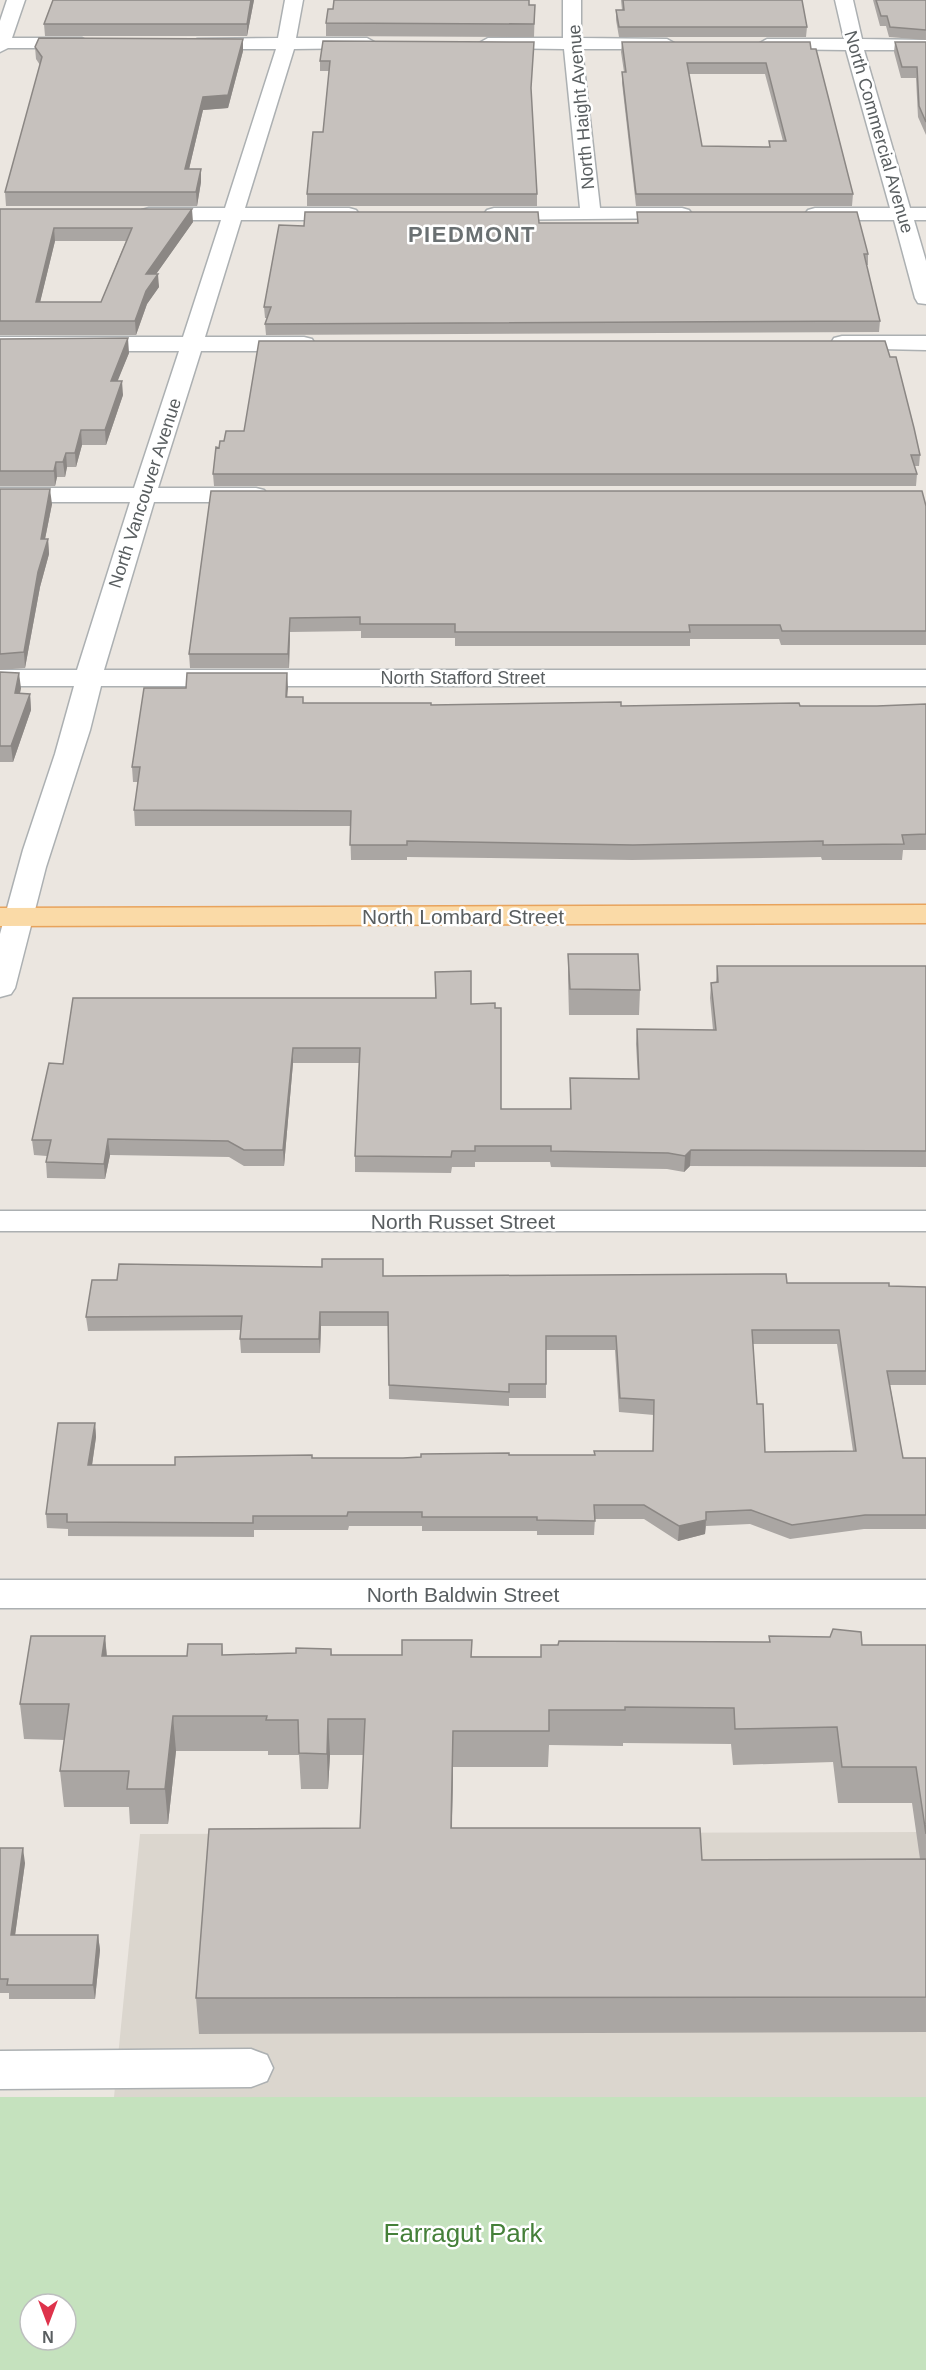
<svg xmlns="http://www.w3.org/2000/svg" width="926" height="2370" font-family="Helvetica,sans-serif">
<rect width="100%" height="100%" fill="#ebe6e0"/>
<path fill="#dbd6ce" d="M926,1832V2097H114L140,1834Z"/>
<path fill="#c5e2be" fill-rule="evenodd" d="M0,2097H926V2370H0ZM30,2304H66V2340H30Z"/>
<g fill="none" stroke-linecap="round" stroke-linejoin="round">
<defs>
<path id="minor" d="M7,0H25L12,38H82L91,43L82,48H8L0,52V21Z
M285,0H303L296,38H367L376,43L367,48L294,49L245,208H349L356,210L359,214L356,218L349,220H241L205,337H304L312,339L315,344L312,349L304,351H201L158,488H256L264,490L268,495L264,500L256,502H154L104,670H926V686H101L90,730L46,867L15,988L11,994L0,997V934L23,850L55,754L74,686H0V670H77L130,502H0V488H134L179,351H0V337H183L221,220H149L142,218L139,214L142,210L149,208H225L276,49H197L188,44L197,39L278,38Z
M563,0H581V38L667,39L676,44L667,49H582L600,208H682L689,210L692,214L689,218L494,220L487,218L484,214L487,210L494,208H580L564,49L488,48L479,43L488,38H563Z
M835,0H853L862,39L926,40V50H864L910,208H926V220H914L926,261V304L918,303L915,298L894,220H815L808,218L805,214L808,210L815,208H890L846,50L767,49L758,44L767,39H844Z
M842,336H926V350L834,348L831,343L834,338Z
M0,1211H926V1231H0Z
M0,1580H926V1608H0Z
M251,2049L267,2055L273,2068L267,2081L251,2087L0,2089V2051Z"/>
<path id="major" d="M926,905V923L0,926V908Z"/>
</defs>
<use href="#minor" stroke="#acb0b2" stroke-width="3"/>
<use href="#major" stroke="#e8a35c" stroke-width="3"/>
<use href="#minor" fill="#fff" fill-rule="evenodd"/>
<use href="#major" fill="#fadaa7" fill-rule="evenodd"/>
</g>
<path fill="#aaa6a3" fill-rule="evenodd" d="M53,0H254L247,36H45L44,24Z
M621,0H802L807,27L806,37H619L616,20V10H622Z
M873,0H926V40L889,37L886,26H880Z
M535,5L534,37L326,36V23L333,9Z
M323,41L537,194V206H307V194L323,132L329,71H320V61Z
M622,42L811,49L853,194L852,206H636L622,83V72H624L621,52ZM689,74H765L783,141H769V147L702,146Z
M895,42H926V135L918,117L916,78H901L894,52Z
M35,47L243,51L228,108L203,110L189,169H201V182L197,206H6L5,192L40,65L36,59Z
M0,209L193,222L156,274L159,287L147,304L136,335H0ZM55,241H126L101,302H40Z
M637,212L868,254V265H866L880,321L879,332L266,335L265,324L267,318H265L264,307L304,226L539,223H637Z
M0,339L129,353L117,381L123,395L106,445H82L76,467H67L65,477H57L55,486H0Z
M224,441L920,455L919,466H914L917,474L916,486H214L213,474L219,448Z
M0,489L52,504L45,539H48L49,554L40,587L25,668L0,670Z
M211,491L926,506V645H781L779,639H690V646H455V638H361V631L290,632L289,668H190L189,654Z
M0,672L21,688L20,694H30L31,710L13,762H0Z
M287,673V697L303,703L431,705L621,706H877L926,704V850H903L902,860H822L821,857L632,860L407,857V860H351L350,826H135L134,810L138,782H133L132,767L186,688Z
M568,954L640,990L639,1015H569L568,979Z
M717,966H926V1167L690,1166L684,1172L667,1169L551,1167L550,1162H475V1167H452L451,1173L355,1172V1156L359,1063H293L284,1166H244L229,1157L110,1155L105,1179L47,1178L46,1162L47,1156L34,1155L32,1140L63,1064L435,998V972L471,1004L501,1109H570V1078L638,1079L636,1044L637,1029L713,1030L710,998L711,983L716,982Z
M384,1276L787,1283L926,1287V1385H890L903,1458H926V1529H864L790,1539L750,1524L706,1526L705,1534L678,1541L644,1519H595L594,1535H537V1531H422V1526H349L348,1530H254V1537L68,1536V1529L47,1528L46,1514L95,1423L96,1437L92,1465H175L312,1458H403L509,1455H594L653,1451L654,1415L619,1412L615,1350H546V1398H509V1406L389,1399L388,1326H321L320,1353H241L240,1339L241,1330L88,1331L86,1317ZM753,1344H837L853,1451L765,1452L757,1404Z
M105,1636L107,1656H187L222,1644L223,1655L296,1653L331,1649L332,1655L541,1657L769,1642V1636L862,1645H926V2032L199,2034L196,1998L360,1828L364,1755H330L328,1789H301L299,1755H268V1751H176L168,1824H130L129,1807H64L60,1771L65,1740L24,1739L20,1704ZM623,1743L731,1744L733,1765L833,1762L838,1803H912L920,1859L702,1860L452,1828L453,1767H548L549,1745L623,1746Z
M0,1848L25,1863L15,1935H98L100,1950L95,1999H9V1993H0Z"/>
<path fill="#8b8784" d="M251,0H254L247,36V24Z
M243,39V51L228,108L203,110L186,182L185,169L203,97Z
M201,169V182L197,206L196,192Z
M192,209L193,222L147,287L146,274Z
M54,228L55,241L37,315L36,302Z
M158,274L159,287L147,304L136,335L135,321L146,291Z
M128,338L129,353L112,395L111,381Z
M122,381L123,395L106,445L105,430Z
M81,430L82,445L76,467L75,453Z
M66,453L67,467L65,477L63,462Z
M56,462L57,477L55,486L54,471Z
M50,489L52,504L42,554L41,539Z
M48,539L49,554L40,587L25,668L24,652L38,572Z
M290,618V632L289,668L288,654Z
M19,673L21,688L16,709L15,693Z
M287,673L288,688L286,712V697Z
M30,694L31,710L13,762L11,746Z
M293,1048V1063L284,1166L283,1150Z
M108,1139L110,1155L105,1179L104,1164Z
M691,1150L690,1166L684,1172L685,1156Z
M320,1312L321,1326L320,1353L319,1339Z
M95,1423L96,1437L90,1479L88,1465Z
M706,1520L705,1534L678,1541L679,1526Z
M105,1636L108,1672L102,1656Z
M173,1716L176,1751L168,1824L165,1789Z
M328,1719L330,1755L328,1789L327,1754Z
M453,1731V1767L451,1864V1828Z
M23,1848L25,1863L13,1950L11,1935Z
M98,1935L100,1950L95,1999L93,1985Z"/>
<path fill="#c6c1bd" stroke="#8b8784" stroke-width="1.5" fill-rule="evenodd" d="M53,0H251L247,24H44Z
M334,0H529V5H535L534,24L326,23L328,9H333Z
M623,0H802L807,27H619L616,10H624Z
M876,0H926V30L890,27L887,16H881Z
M39,38L243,39L228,95L203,97L185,169H201L196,192H5L42,57L35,47Z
M323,41L534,42L531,88L537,194H307L313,132H323L330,61H320Z
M622,42H810L811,49H816L853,194H636L622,72H626ZM687,63H766L786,141H769L770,147L702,146Z
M895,42H926V122L919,106L917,67H902Z
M0,209H192L146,274H158L146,291L135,321H0ZM54,228H132L101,302H36Z
M305,212H538L539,223H638L637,212H857L868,254H864L880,321L265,324L271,307H264L279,225L304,226Z
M128,338L111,381H122L105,430H81L75,453H66L63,462H56L54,471H0V339Z
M259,341H885L890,357H896L914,428L920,455H911L917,474H213L216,447L219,448L220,441H224L226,431H244Z
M0,489H50L41,539H48L38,572L24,652L0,654Z
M211,491H922L926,506V631H782L780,625H689L690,632H455V624H360V617L290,618L288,654H189Z
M0,672L19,673L15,693L30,694L11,746H0Z
M187,673H287L286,697H303V703H431V705L621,702V706L799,703L800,706H877L926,704V834L902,835L904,844L823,845V841L633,845L407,841V845H350L351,811L134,810L140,767H132L144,688H186Z
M568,954H638L640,990L570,989Z
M717,966H926V1151L691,1150L685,1156L668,1153L551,1151V1146H475V1151H452L451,1157L355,1156L360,1048H293L283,1150H244L228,1141L108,1139L104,1164L46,1162L51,1140H32L49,1063L63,1064L73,998H436L435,972L471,971V1004L495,1003V1008H501V1109H571L570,1078L639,1079L637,1029L716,1030L711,983L718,982Z
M322,1259H383V1276L786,1274L787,1283H889V1286L926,1287V1371H887L903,1458H926V1515H865L792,1525L751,1510L706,1512V1520L679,1526L644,1505H594L595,1521L537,1520V1517H422V1512H348L347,1516H253V1523L67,1522V1514H46L58,1423H95L88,1465H175V1457L312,1455V1458H403L421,1457V1454L509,1453V1455H595L594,1451H653L654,1400L620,1398L616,1336H546V1384H509V1392L389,1385L388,1312H320L319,1339H240L242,1316L86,1317L92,1280H117L119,1264L322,1267ZM752,1330H839L856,1451L765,1452L763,1404H757Z
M833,1629L861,1632L862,1645H926V1834L916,1767H842L837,1727L735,1729L734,1708L625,1707V1710H549V1731H453L451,1828H700L702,1860L926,1859V1997L196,1998L209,1829L360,1828L365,1719H328L327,1754L299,1753L298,1720H266L267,1716H173L165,1789H127L129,1771H60L69,1704H20L31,1636H105L102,1656H187L188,1644H222V1655L296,1653V1648L331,1649V1655H402V1640H472L471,1657H541V1645H558L559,1641L770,1642L769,1636L830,1637Z
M0,1848H23L11,1935H98L93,1985H7L8,1979H0Z"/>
<g text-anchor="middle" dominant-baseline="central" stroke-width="5" stroke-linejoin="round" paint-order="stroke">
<g font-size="18" fill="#595e60" stroke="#fff">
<text transform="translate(581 107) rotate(-95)">North Haight Avenue</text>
<text transform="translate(879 132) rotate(74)">North Commercial Avenue</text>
<text transform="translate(145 493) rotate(-72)">North Vancouver Avenue</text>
<text x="463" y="678">North Stafford Street</text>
</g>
<g font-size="21" fill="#595e60" stroke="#fff">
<text x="463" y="916">North Lombard Street</text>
<text x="463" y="1221">North Russet Street</text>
<text x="463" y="1594">North Baldwin Street</text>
</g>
<g font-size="22" font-weight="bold" letter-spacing="1.5" fill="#6a7072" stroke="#fff">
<text x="472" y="234">PIEDMONT</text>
</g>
<g font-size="26" fill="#458039" stroke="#fff">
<text x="463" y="2233">Farragut Park</text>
</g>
</g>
<g transform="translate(48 2322) rotate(180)"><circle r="28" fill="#ffffff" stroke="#bdbfbf" stroke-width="1.5"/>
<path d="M0-4.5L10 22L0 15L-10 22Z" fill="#de334b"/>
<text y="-9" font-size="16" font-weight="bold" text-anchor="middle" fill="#595e60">N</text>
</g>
</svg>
